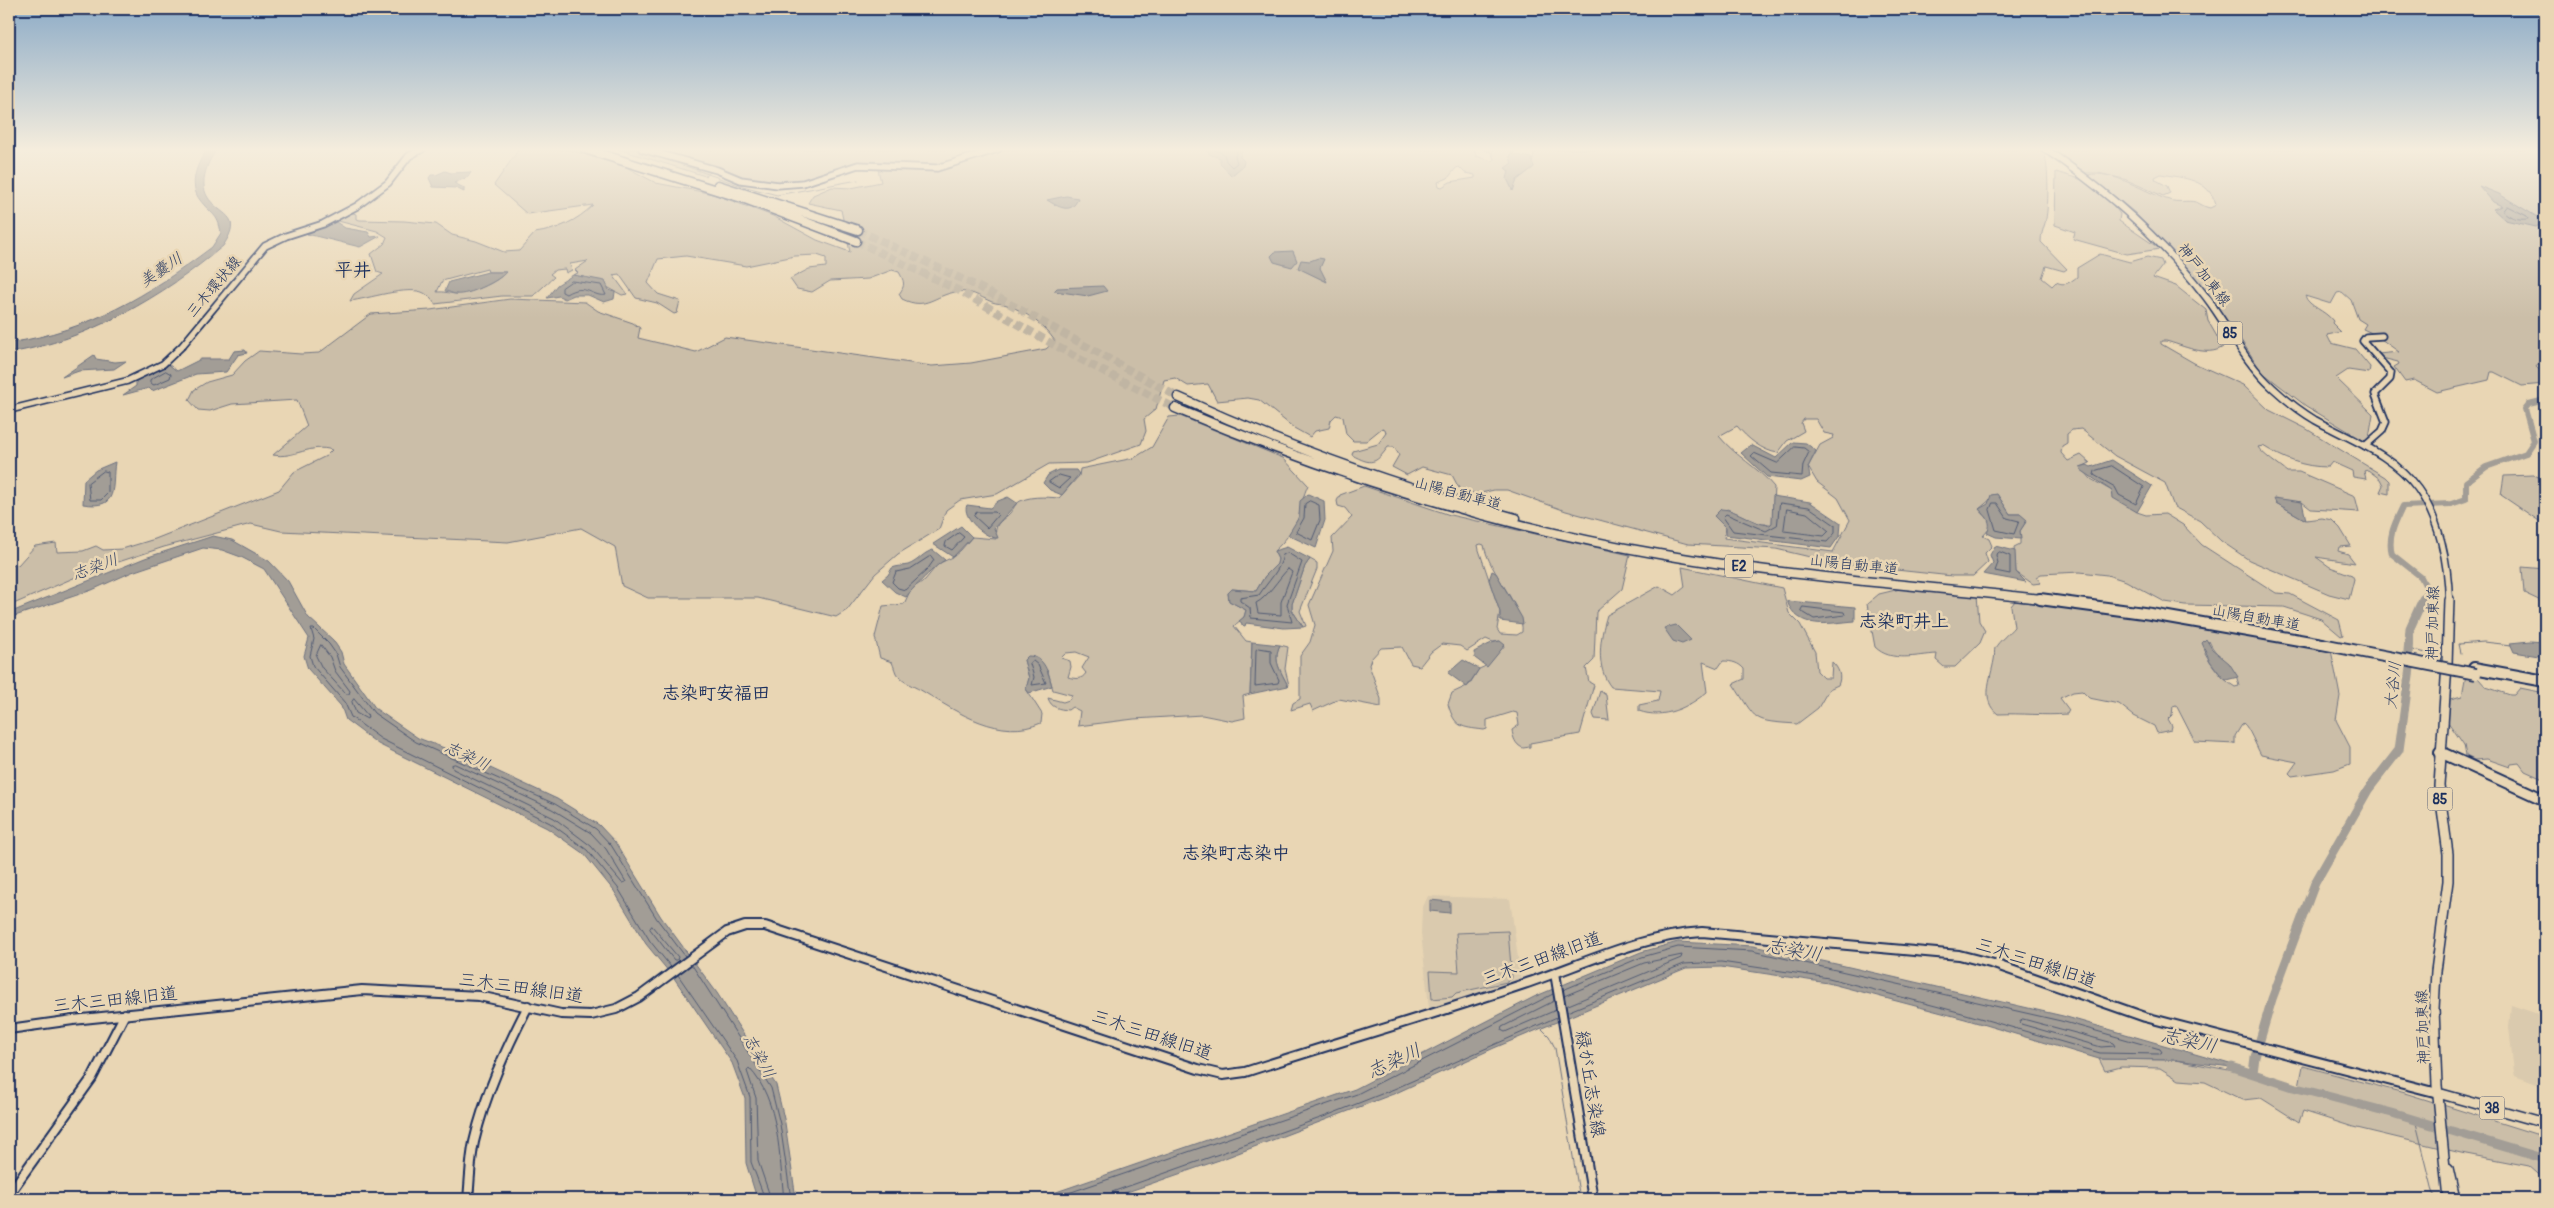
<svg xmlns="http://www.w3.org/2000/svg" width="2554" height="1208" font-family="Pangolin,'Klee One',sans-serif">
<rect width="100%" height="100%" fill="#e9d6b4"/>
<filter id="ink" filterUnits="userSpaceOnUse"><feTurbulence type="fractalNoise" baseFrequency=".02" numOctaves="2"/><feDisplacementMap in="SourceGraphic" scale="10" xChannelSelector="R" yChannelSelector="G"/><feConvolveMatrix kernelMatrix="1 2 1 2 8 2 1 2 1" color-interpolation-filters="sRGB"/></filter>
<g filter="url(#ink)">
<path fill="#dacaae" d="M1428,896L1510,899L1521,980L1429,1008L1421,933L1422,909Z
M2511,1005L2541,1015L2543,1036L2545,1037V1106L2542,1086L2515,1076L2514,1072L2509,1027Z"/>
<path fill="#cbbea8" stroke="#737683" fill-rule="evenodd" d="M519,149H567L626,167L656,183L713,194L773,216L817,240L850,252L841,210L808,203L813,195L832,187L851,188L881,182L876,161L845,165L804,180L783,183L748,179L716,168L705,176L618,149H1474L1476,156L1492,161L1494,160L1492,153L1483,149H1512L1510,157L1512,163L1506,169L1509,171L1512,191L1517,180L1534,167L1532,163L1535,149H2037L2044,152C2049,165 2049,210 2045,223C2043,230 2041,234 2041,242L2067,269L2064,271L2046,266L2042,278L2052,286L2056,282C2065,286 2069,283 2077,277V268L2100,254L2130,262L2147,257L2161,260L2163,265L2153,278L2176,286L2206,310L2208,321L2223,347C2207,358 2182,345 2166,341H2161V344L2194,363L2243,385L2269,410L2305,428L2385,477L2389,481V494L2380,492L2383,485L2380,479L2368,470L2364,471L2366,479L2353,477L2352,471L2332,462L2328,467C2303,467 2284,459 2263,446L2258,447C2261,453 2281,467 2287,472H2299L2355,496L2359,512L2311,509L2302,502L2274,499L2276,503L2306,520L2322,518L2332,520L2340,528L2351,546L2339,547L2338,551L2348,554L2355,563L2316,557L2330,567L2352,575L2354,579L2349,599L2329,594L2249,560L2221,541L2200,521L2174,507L2165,483L2115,456L2081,429L2072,430L2067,434V443L2062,446L2061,453L2068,461L2081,455L2090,463L2081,467L2091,479L2112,491L2137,512L2146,515L2165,514L2183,525L2202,545L2276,593L2290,594L2339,620L2343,635L2341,636L2321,619L2284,607L2185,605L2165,602L2126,581L2107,575L2080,572L2041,574L2036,577L2041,583L2033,584L2016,572L2014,547L2020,544V531L2026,522L2020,514H2010L1997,494L1979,509C1984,516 1989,517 1991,527L1983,536L1989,539L1992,546L1985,553L1988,562L1973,576H1952L1840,564L1776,549L1688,544L1566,511L1507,490H1494L1477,494L1460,490L1452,475L1422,467L1407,475L1392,467L1399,455L1394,447H1388C1375,465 1371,465 1352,455L1353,451L1378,444L1386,433L1385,429L1382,428L1366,441H1353L1346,434L1343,417L1336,415L1331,420L1329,428L1315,431L1310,437L1294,428L1259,400L1248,398L1217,401L1208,384L1188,386L1175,378L1164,380L1156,409L1144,419L1146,431L1141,444L1087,463L1049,464L997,494L960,500L946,510L939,529L898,554L875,574L847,610L836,617L758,598H648L622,586L615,547L581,528L508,542L281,531L251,524L164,547L85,573L9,606V566L18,565L35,546L56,543L57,552L83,551L96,546L103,550L122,549L155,539L279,490L294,472L326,456L332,450C311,443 294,459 273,455L307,426L297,400L232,404L210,411L198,410L189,400L194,390L207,382L232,375L245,361L259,351L301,354L319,353L371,314L430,310L510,299L585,302L598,311L633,323L640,328L638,338L696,352L725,337L932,366L971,363L1046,349L1055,341C1044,325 1025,311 1007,305C1002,303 997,304 992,302C978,296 971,290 956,292C934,295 927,311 902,299L899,294C906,285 904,281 899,272L892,270L868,279L830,281L812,292L797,289L790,279L809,269L826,267V258L817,255L795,256L746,266L686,256L658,259L648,283L658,294L680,301L677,313L674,314L657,303L636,298L619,274L613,275L627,294L622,295L592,279L573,275L578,273L575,270L588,261L570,264L572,270L566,273L565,269L555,270L550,274L554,277L533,296H502L435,304C432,300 428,295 424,293C409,285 367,299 350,301L354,294L383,274L377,272L371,254L384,244L387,237L377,231L338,221L339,217L350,212L356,214V219L360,220L404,221L436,224L452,235L476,241L504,252L519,251L535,233C557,230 577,221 593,205L527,214L494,185ZM1459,167L1465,173L1475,175V178L1450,182L1442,187L1439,186L1438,182L1448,178L1456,168ZM487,269L488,272H506C496,284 472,292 456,294C451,294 444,291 437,292L442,281ZM1804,419H1816L1824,433L1834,435L1833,438L1820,445L1808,467L1817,482L1838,498L1850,520L1833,552L1724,538L1726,528L1716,518L1727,509L1761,524H1772L1774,487C1758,467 1735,456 1719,436L1737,426C1747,438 1762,451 1778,453L1787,441L1804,431L1801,423Z
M2051,149H2545V355L2536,367L2545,375V384L2522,386L2494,372H2491L2489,380L2437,392L2414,380L2405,382L2394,367L2399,364L2398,362L2382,358L2378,354L2399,352L2374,334L2363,329L2366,324L2358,319L2351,300L2342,292L2337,293L2331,304L2305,296C2309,307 2325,310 2333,321L2332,323L2341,332L2327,335L2331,343L2355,349L2370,367L2369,373L2348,370L2336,378L2373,414L2368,443L2306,406L2262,372L2235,331L2175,254L2134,212L2088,175C2112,169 2146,193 2169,200C2178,203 2187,200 2196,202C2201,204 2204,207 2210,208L2216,205C2209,179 2184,178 2161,174L2155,177L2156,180L2167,186L2170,193L2163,196L2124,179L2098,173H2086Z
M2056,172L2086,181L2110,201L2120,214L2119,221L2160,249L2127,254L2073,239L2075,232L2055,225Z
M1180,416L1283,458L1308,485C1303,496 1302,504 1299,515C1296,528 1283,543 1274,551L1278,559L1277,564L1265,576L1256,591L1232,589L1228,593L1229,601L1246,610L1244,617L1234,626L1246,641L1252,642L1250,694L1243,696L1245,718L1232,721L1202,715L1134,719L1078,726L1080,711L1072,707L1068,710C1059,709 1051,708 1048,698L1063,702L1069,700L1072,695L1053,690L1048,671L1024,660L1029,678L1026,689L1042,714L1041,723C1001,741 958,713 924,692C916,687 904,683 898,676C895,673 894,666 892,662L880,658L875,637L883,606L904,604L911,589L925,580L938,564L953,557L961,550L972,537L996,539C994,524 999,523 1009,514C1012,511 1014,507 1016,504C1026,495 1047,497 1059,498L1079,476L1080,469L1134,458L1152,447L1169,417ZM1076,652L1089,657L1082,668L1086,673C1082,680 1075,679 1068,677L1071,667L1070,661L1061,658L1066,653Z
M2534,475L2545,480V525L2501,495L2504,476Z
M1364,486L1450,515L1630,555L1622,589L1596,612L1594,660L1586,668L1589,682L1594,685L1580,734L1530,743V747L1523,748C1515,745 1513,737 1512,730L1519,725L1517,713L1513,712L1487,720V729L1484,730C1461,727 1455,728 1448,704L1452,693L1469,685L1479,669C1491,665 1497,655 1500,641L1493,642L1486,639L1467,651L1460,646L1442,644L1431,652L1420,666L1411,664L1402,647L1381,648L1371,659L1369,665L1381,699V707L1339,699L1313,711L1310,704L1291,710L1293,703L1300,699V656L1310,642L1315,625L1309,605L1333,551L1332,538L1352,517L1345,508L1338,506L1337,501L1340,495ZM1481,544L1484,545C1488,571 1525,608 1522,632L1517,635L1500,634L1497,629L1500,612L1479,550L1478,545Z
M1310,559L1317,563V569L1300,611L1306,626L1303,627L1292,610V604L1305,566Z
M1682,567L1782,588L1789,613L1800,624L1815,652L1817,671L1824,678H1831L1832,662C1839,668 1842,677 1838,685L1829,689L1818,708L1797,724C1751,721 1758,722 1733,684L1744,679V669C1739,663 1732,661 1723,661L1718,668L1703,662L1707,692C1689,707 1663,720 1639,711V705L1658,701L1660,691L1611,687C1595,667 1600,638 1607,615L1659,586L1675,595L1685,587Z
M2522,567L2545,569V603L2524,593Z
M1904,588L1977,595L1979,621L1985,631L1980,643L1955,667H1944L1936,660L1937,654C1917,655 1891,663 1875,647L1867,604L1879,594Z
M2015,601L2098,611L2331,650L2340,696L2336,720L2350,747V764L2334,770L2292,776L2289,773L2297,762L2261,755C2256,746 2249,727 2243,723L2235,736V744L2195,742L2176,705L2173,706L2172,715L2168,719L2172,726L2171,730L2157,733L2154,726L2134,716L2119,704L2089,698L2082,691L2073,692L2060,698L2069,710L2067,714C2044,716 2022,713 1998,714C1980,701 1991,678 1994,660C1995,656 1994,651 1995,648C1999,641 2009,633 2014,627L2011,606ZM2209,641C2217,660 2235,663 2239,686L2235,687C2222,679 2213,667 2205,653Z
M1280,645L1288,647L1285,669L1289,685L1288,686C1281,671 1272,661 1280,645Z
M2466,675L2478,678L2486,687L2510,695H2514L2520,688L2545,693V780L2525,771L2519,763L2511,764L2510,767L2487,759L2474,760L2466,756L2464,745L2448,722L2450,699L2462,696Z
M1600,691L1606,695L1609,720L1595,719L1593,714Z
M1508,931L1512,978L1507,982L1456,993L1452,997L1432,999L1430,971L1459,972L1456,933Z
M2099,1059L2175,1060L2234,1071L2298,1091L2303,1066L2408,1094L2545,1137V1180L2529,1166L2461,1153L2353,1127L2303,1111L2299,1122L2261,1098L2243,1100L2205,1082L2179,1080L2160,1068L2121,1067L2105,1071Z"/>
<path fill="#a29d96" stroke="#6c7180" d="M208,149H217C208,161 199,181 207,196C219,217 245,213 223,246C162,297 89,340 9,353V343C91,330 147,296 212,247L221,233C218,213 211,215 200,200C188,185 197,162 208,149Z
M1207,149H1242L1240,157L1244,161L1243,166L1231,176L1220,163V158L1209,154Z
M1512,154L1531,158L1534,167L1517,180L1513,191L1507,179L1509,171L1505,168L1512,163L1510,157Z
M445,171L451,173L471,172L468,177L454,183L464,188V192L456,188L433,187L429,178L431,175H436Z
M2479,186L2499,194L2539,218L2541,224L2536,227L2505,220L2493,209L2502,206L2493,202Z
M1066,196L1078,198C1072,216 1057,206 1047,200Z
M336,222L345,228L368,232L371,237L380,236L360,247L307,234Z
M1293,251L1297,261L1292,267L1274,262L1271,256L1275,252Z
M1318,258L1324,259L1320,268L1327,282L1298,268L1301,260L1310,261Z
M488,272H506C499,281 468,296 456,294C452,294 449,291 445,291L449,282Z
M573,275L605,281L609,290L615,292L614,299L604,302L588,295H574L565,299L559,296L547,298L557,285Z
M1103,286L1107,291L1088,296L1054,291L1057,288Z
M245,350L247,353L238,355L226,372L196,374L152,391L149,388L123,395L136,386V380L168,364L177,371L201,359H229L234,351Z
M94,355L96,359L115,362L126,361L114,369L79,371L62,377Z
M1793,442L1806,443L1816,451L1808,467L1810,477L1801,481L1767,477L1741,453L1751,445L1776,458Z
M2112,460L2152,486L2137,512L2113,498L2112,491L2081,470L2080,467L2087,465L2091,467Z
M115,462C111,487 120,510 83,504L84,480L96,470Z
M1058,470H1076L1079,474L1062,495L1050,490L1043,483L1048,475Z
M1308,494L1324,501L1325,520L1316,548L1288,535L1299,517L1300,501Z
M1997,494L2010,514H2020L2027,520L2020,531L2021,539L1996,537L1987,533C1993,522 1986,516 1979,509L1988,504L1991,495Z
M1773,496L1810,502L1841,523L1840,535L1831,548L1726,535V528L1714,516L1721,509C1738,509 1753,525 1770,525L1772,523Z
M1008,497L1017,503L994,528L998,538C986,539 961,517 967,505L990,508L998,501Z
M2274,498L2302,502L2306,520L2276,503Z
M961,526L972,537L953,557L933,544Z
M213,536L232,540L269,561L288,581L308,617L333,640L341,652L344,664L376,709L418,738L460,754L557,799L599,825L615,842L661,917L717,993L776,1085L785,1123L796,1199H761L755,1192L746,1163L745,1098L732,1063L674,978L646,944L614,891L584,854L547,828L378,744L346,720L341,706L308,669L304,656L309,638L264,569L241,557L222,550L203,548L132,572L92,590L9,618V613L145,558Z
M1995,546L2015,551L2016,572L2026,582L1983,574L1993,563L1990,555Z
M1287,547L1310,559L1305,566L1292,604V610L1303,627L1284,628L1246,623L1245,626L1241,625L1242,623L1239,621L1244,617L1246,610L1229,601L1228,593L1232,589L1256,591L1265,576L1277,564L1278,559L1274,551Z
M933,550L945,560C938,563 910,591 906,597L895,592L882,580L888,575L892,568C897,566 903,566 908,565C919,561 922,553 933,550Z
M1492,571L1496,573L1522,618L1523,624L1500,621V612L1489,580Z
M1787,601L1855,607V621C1829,623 1798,631 1787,601Z
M1676,625L1691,640L1682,644L1673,641L1664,628Z
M2206,639L2212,649L2229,663L2238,677L2226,680L2223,678L2210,661L2202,643Z
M1500,641L1505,645L1487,667L1475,658L1474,652C1482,648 1491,642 1500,641Z
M2530,641L2545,642V657L2514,652L2510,643Z
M1252,642L1280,645C1272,661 1281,671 1288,686L1250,694Z
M1028,656C1045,656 1048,673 1052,686L1029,693L1026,689L1029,678L1024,660Z
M1463,660L1479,669L1467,687L1448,673Z
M1430,900L1450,902V913L1430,911Z
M1678,942L1753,946L1836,964L2063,1016L2247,1069L2175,1060L2099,1059L1965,1019L1828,983L1721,967L1686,968L1494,1048L1396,1093L1225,1158L1107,1199H1036L1355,1089L1534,997L1641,952Z"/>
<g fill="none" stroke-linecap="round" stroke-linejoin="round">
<path stroke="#515b74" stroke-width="1" d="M1213,149L1224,154L1226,161L1232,167L1237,163L1235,156L1238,149
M2507,206L2527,216L2528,219C2518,220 2510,218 2503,211Z
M572,281L601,285L606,295C593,298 586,282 566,294L562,292V288Z
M166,371L171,374L170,378L154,385L150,383V380Z
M1795,447L1804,448L1809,452L1803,465L1802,476L1771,473L1751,456L1754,453L1777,463Z
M2112,466L2144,487L2136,504L2119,495L2115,487L2094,475L2095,471Z
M104,471L108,472V493L101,500H90L88,483Z
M1059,475L1070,478L1059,488L1049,482Z
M1310,501L1319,505L1320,520L1312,540L1296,532L1304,518L1305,504Z
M1780,503L1809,507L1835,525V533L1827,542L1733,531L1723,517L1726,514L1766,531L1777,525Z
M1993,503H1997L2007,518L2019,521L2014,534L1996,530L1990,510Z
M1787,509L1807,513L1829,531L1824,536L1784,531Z
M977,512H995L998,515L987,528L974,516Z
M959,533L964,537L952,550L945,546L946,542Z
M2000,552L2010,556V574L1995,571L1998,563L1996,555Z
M1288,553L1302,562L1287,604L1292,622L1251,618L1250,608L1240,601V598L1259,595C1268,581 1280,571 1283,555Z
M931,556L934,560L927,570L905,590L898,588L892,582L896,572L910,569Z
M1288,569L1292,572L1281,602V615L1258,613L1256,603C1267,598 1278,579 1288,569Z
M1803,607L1844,612L1845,615L1814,619L1801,611Z
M321,645L330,657L335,671L350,691L349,694H346L322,668L316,656Z
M1259,648L1271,650V663L1279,680L1278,683L1255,686L1256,650Z
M1033,661L1038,665L1046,683L1032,685L1034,677L1030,664Z
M354,699L368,716L367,719L356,713L352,702Z
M455,764L552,809L591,833L606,849L626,882L622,883L591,846L554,818L453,769L452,765Z
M652,926L678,957L677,960H674L650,929Z
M692,965L771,1088L780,1124L791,1199
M671,967L650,941L618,888L587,850L550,823L381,739L351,717L345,703L313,666L310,656L314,639L311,629H314L329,644L336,654L340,667L374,713L416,742L555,804L596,829L611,845L657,919L685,956
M678,975L737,1061L750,1097L751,1162L765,1199
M1563,990L1642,957L1678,947L1752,951L2061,1021L2160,1049L2162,1052L2159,1054L2100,1053L1966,1014L1829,978L1721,962L1684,964L1567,1012
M1564,996L1644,963L1682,955L1681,958L1566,1006
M1554,1001L1502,1027L1501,1030L1505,1032L1556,1010
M2023,1019L2113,1043L2115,1046L2101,1047L2021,1024L2020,1021Z
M771,1199L758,1161L756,1098L747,1071L749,1068C780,1100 779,1157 784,1199
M1051,1199L1357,1094L1553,994
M1109,1199L1112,1192L1326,1116L1394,1089L1557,1017"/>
<path stroke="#6c7180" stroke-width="1" d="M1513,155L1514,149
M657,156L739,185L777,195L858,180
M2408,649L2436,655
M2461,653L2459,644L2484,642L2511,645
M1542,1029L1549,1036L1555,1048L1580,1199
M2415,1119L2435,1199"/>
<path stroke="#a29d96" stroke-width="6" d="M2422,600L2427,589L2421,577L2392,554C2387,537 2396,521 2403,506L2451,504L2466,499V482L2486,467L2526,453L2534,441L2525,409L2529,404L2545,400"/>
<path stroke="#a29d96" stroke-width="9" d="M2232,1067L2293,1087L2392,1113L2545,1159
M2253,1073L2255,1057L2272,999L2315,883L2368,790L2399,750L2410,668L2408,651L2410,628L2423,599"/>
<path stroke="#c0b5a3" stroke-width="8" stroke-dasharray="8 4" stroke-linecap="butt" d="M858,230L981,288L1178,397
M856,241L958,290L1072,355L1175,408"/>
<defs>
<path id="secondary-far1" d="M642,149L717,170L741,180L778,185L803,183L858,165L937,168L998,149
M9,410L127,381L163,364L182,346L265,246L286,236L323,224L357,206L388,183L409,156L422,149
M2365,446L2382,431L2386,422L2375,394L2390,379L2391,373L2363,341L2366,337L2382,336"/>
<path id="secondary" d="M1555,973L1593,1199
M9,1029L73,1020L362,990L479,996L561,1014L591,1015L616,1009L639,997L727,932L745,926H765L1198,1069L1223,1075L1245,1072C1338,1042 1432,1015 1524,984C1584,964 1638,936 1702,932L1959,955L1994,964L2145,1017L2438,1093
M9,1194L92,1078L125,1014
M468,1199C470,1180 470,1160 474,1142C485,1094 506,1049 528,1006"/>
<path id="primary-far1" d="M2045,149C2106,190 2161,238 2206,297C2229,327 2244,362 2273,388C2286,400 2300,411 2315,420C2351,440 2393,454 2418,489C2440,520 2448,563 2449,600"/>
<path id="primary" d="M2438,1093L2545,1123
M2448,1168L2455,1199
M2448,1199L2437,1085L2434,1009L2436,971L2448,881V854L2439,786L2447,664L2449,599"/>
<path id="highway-far1" d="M585,149L745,199L856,241
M718,185L858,230
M1178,397C1287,447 1400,487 1516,518
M1175,408C1331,474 1492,525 1659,554C1789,577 1920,585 2051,600"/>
<path id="highway" d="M2040,599L2151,614L2322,644
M2474,668L2545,681
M2440,752L2545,800"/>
</defs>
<use href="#secondary-far1" stroke="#1b2f5e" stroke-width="9"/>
<use href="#secondary" stroke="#1b2f5e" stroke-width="12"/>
<use href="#primary-far1" stroke="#1b2f5e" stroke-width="9"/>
<use href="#primary" stroke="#1b2f5e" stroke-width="12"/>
<use href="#highway-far1" stroke="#1b2f5e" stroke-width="11"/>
<use href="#highway" stroke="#1b2f5e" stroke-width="14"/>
<use href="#secondary-far1" stroke="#e9d6b4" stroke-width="5.5"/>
<use href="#secondary" stroke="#e9d6b4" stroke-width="8"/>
<use href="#primary-far1" stroke="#e9d6b4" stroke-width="6"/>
<use href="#primary" stroke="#e9d6b4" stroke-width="9"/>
<use href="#highway-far1" stroke="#e9d6b4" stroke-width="8"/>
<use href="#highway" stroke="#e9d6b4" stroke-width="10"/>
<defs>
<path id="highway-bridge" d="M2322,644L2476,674"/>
</defs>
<use href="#highway-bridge" stroke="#1b2f5e" stroke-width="14" stroke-linecap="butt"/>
<use href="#highway-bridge" stroke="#e9d6b4" stroke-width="10"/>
</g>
</g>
<linearGradient id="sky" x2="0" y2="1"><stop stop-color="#8cabc7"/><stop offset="0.47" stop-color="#f5eddd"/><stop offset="1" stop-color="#f5eddd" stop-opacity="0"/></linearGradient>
<rect width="2554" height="318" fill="url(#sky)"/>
<g text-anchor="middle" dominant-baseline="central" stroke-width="5" stroke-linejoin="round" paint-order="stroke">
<g fill="#e9d6b4" stroke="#596178" stroke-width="1">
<rect x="2217.5" y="321.5" width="25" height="23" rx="4"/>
<rect x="1725" y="554.5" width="28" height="23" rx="4"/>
<rect x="2427.5" y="787.5" width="25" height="23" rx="4"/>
<rect x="2479.5" y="1096.5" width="25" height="23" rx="4"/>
</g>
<g font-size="14" font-weight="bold" fill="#1b2f5e">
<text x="2230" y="333">85</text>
<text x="1739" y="566">E2</text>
<text x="2440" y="799">85</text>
<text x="2492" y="1108">38</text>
</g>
<g font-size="15" fill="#1b2f5e" stroke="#e9d6b4">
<text transform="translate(2204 275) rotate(52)">神戸加東線</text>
<text transform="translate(214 287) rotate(-50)">三木環状線</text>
<text transform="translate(1458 494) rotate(15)">山陽自動車道</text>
<text transform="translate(1854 565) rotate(6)">山陽自動車道</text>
<text transform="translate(2256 618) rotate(10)">山陽自動車道</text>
<text transform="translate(2433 623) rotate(-89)">神戸加東線</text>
<text transform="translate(2423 1027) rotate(-92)">神戸加東線</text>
</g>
<g font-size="16" font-style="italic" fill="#364569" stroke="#e9d6b4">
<text transform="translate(161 270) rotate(-34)">美嚢川</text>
<text transform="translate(95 567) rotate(-20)">志染川</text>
<text transform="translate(2393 685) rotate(-84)">大谷川</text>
<text transform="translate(467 756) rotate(25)">志染川</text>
<text transform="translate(759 1056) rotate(61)">志染川</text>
</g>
<g font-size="18" font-weight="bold" fill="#1b2f5e" stroke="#e9d6b4">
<text x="353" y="270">平井</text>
<text x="1904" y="621">志染町井上</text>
<text x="716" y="693">志染町安福田</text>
<text x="1236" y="853">志染町志染中</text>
</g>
<g font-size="18" fill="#1b2f5e" stroke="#e9d6b4">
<text transform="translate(1542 959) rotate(-20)">三木三田線旧道</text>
<text transform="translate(2036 963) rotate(18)">三木三田線旧道</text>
<text transform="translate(521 988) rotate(8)">三木三田線旧道</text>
<text transform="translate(115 1000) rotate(-6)">三木三田線旧道</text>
<text transform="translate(1152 1035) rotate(18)">三木三田線旧道</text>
<text transform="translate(1590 1084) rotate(81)">緑が丘志染線</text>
</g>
<g font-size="19" font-style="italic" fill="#364569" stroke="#e9d6b4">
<text transform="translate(1794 950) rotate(10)">志染川</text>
<text transform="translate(2189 1041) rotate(12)">志染川</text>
<text transform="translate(1394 1061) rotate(-25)">志染川</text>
</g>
</g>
<rect width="2554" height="1208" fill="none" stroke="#e9d6b4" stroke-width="30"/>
<rect x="15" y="15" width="2524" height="1178" fill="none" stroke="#1b2f5e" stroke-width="2" filter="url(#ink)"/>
</svg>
